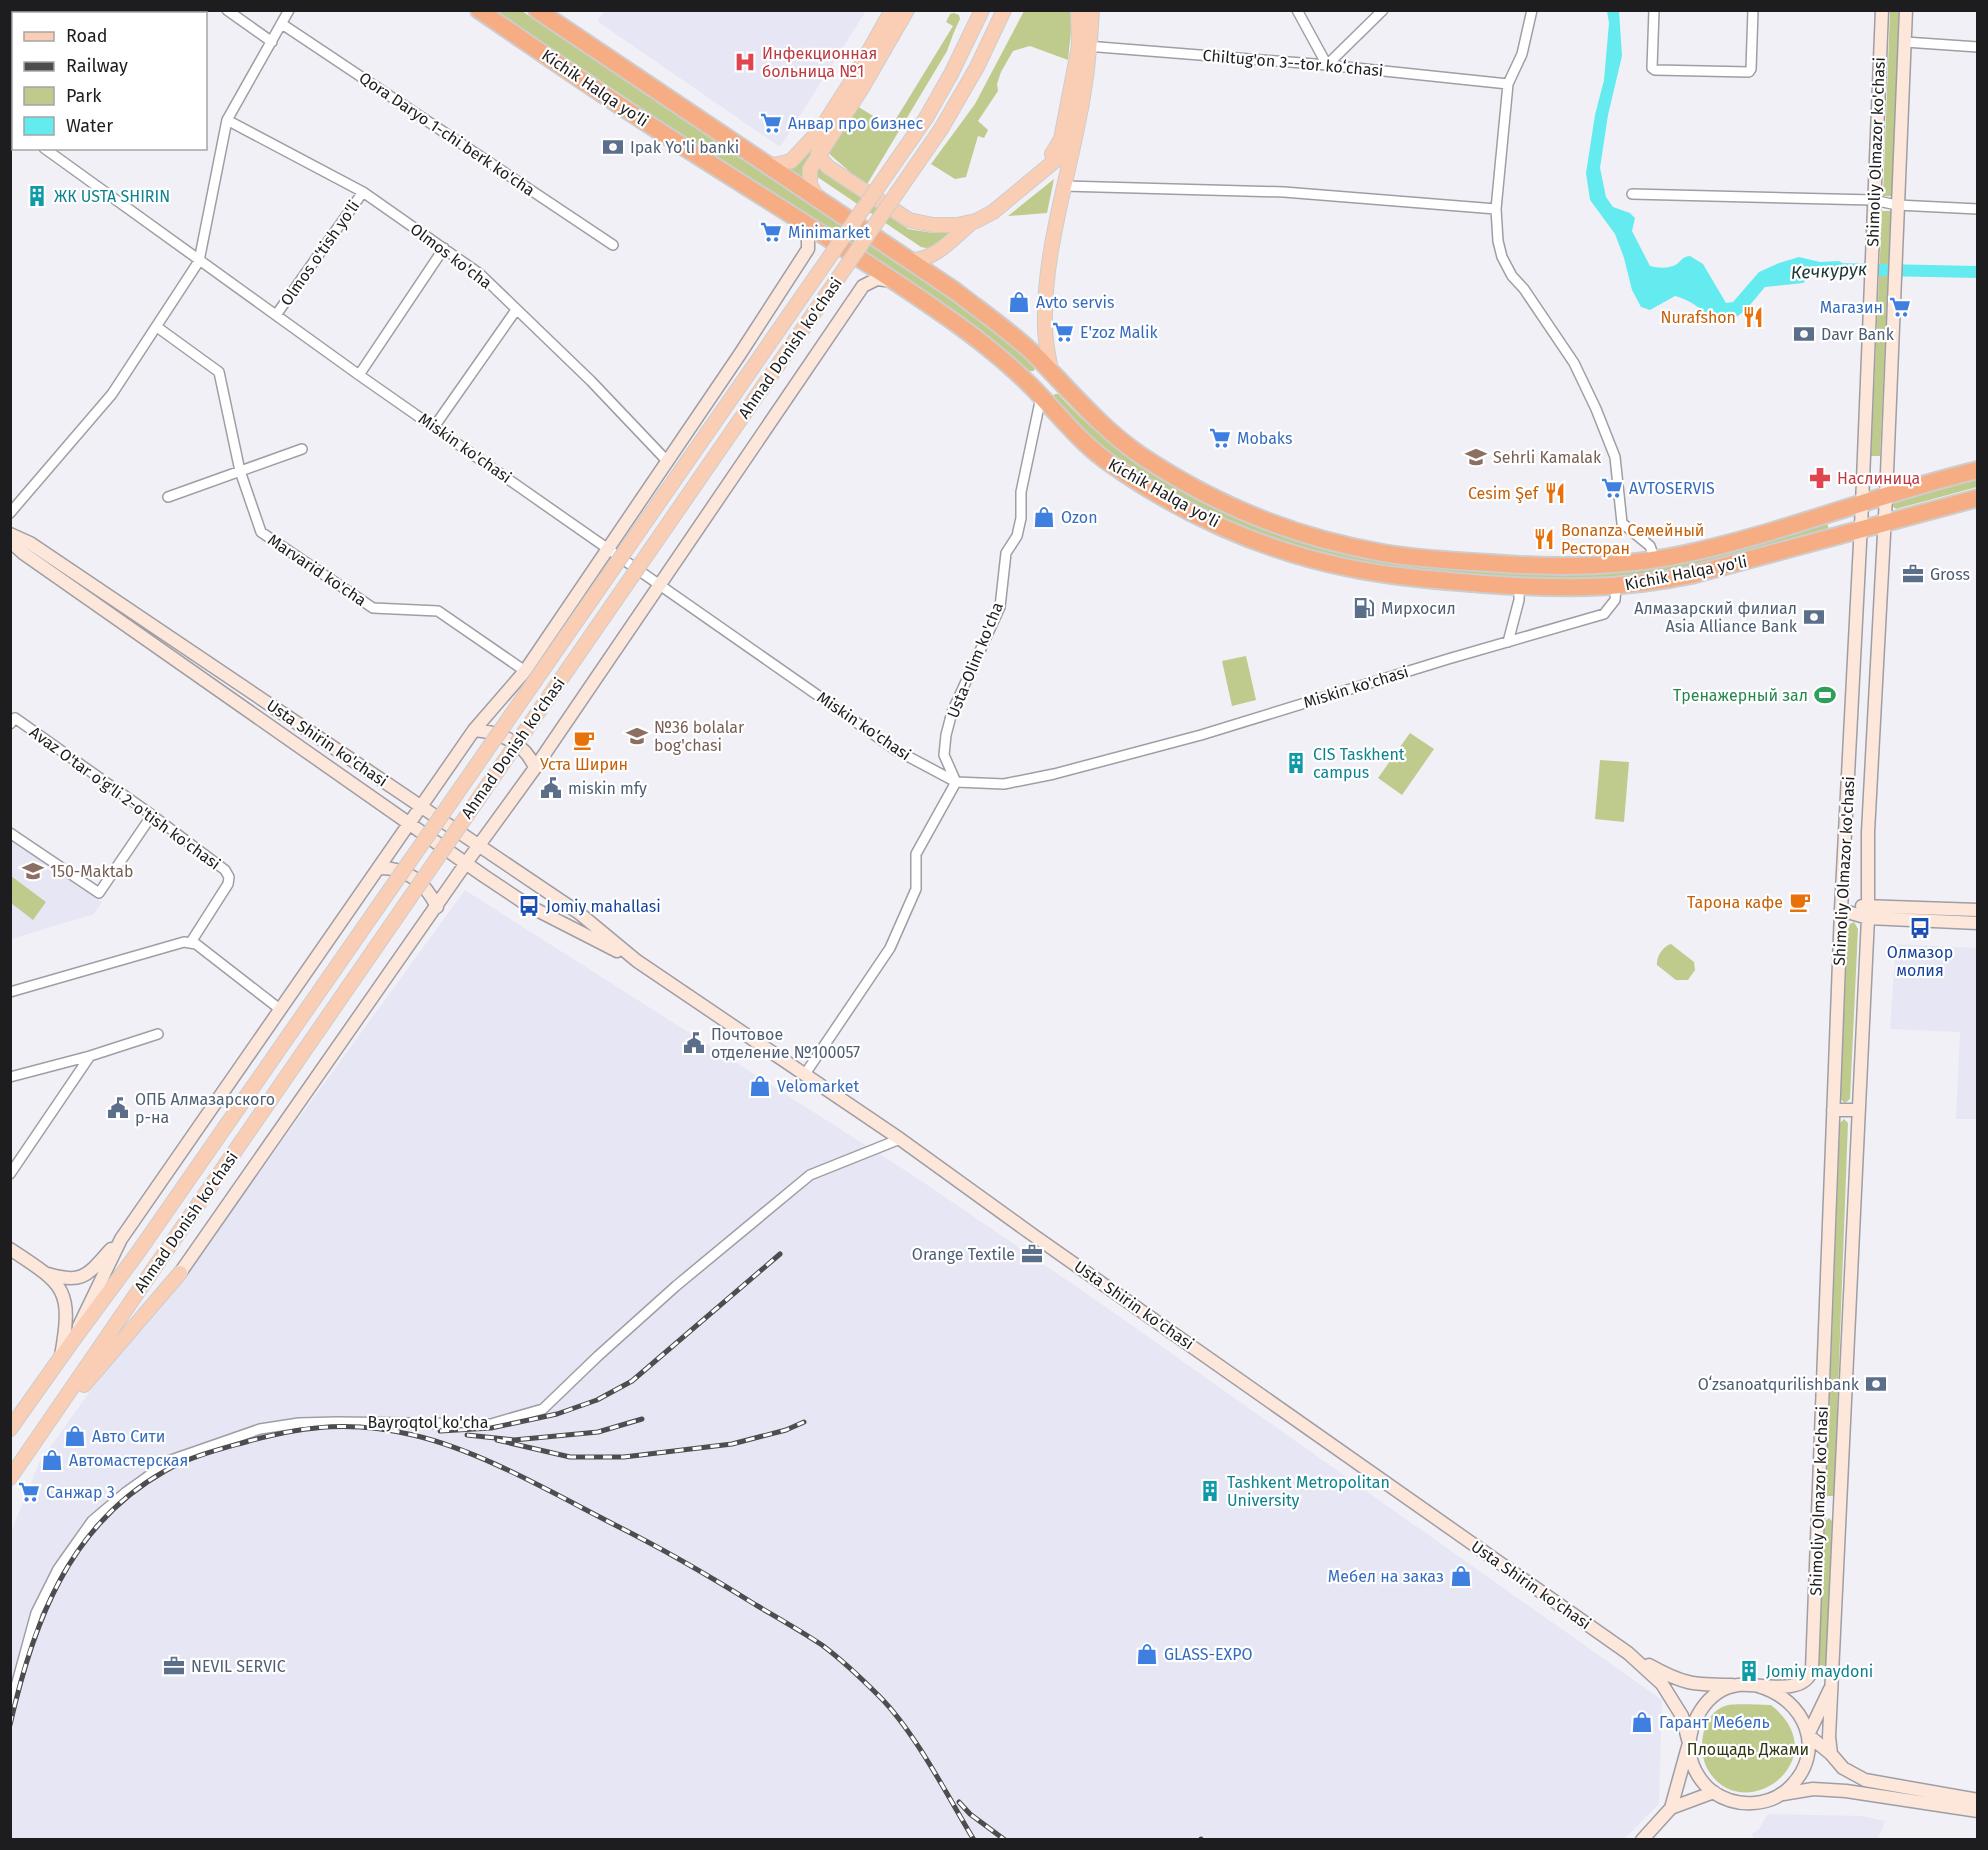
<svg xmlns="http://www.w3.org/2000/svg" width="1988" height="1850" font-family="'Fira Sans',sans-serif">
<rect width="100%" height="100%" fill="#f1f0f6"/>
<path fill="#e7e6f4" d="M605,11V10L866,11L780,147L597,21Z
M10,840L102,902L94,914L11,939Z
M465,890L917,1178L1093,1298L1662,1700L1659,1804L1624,1839L11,1840V1532L39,1463L121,1348L159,1310Z
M1896,944L1977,948V1119H1956L1960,1032L1890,1029Z
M1768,1814L1862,1816L1885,1821L1878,1839H1754L1752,1834L1759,1829Z"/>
<path fill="#becb8d" d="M496,11H522L1003,335L1035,365L1034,371H1026L996,343L907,280L721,161Z
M1024,11H1073L1068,60L1030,46L1013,51L1001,72L997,84L998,91L978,121L988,130L984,138L978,136L966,177L955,179L931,164L975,104Z
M1890,11H1900L1893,196H1883Z
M954,13L959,15L960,19L954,32L947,51L866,186L826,151L857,106L891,127L953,26L946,22L950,14Z
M810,149L815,153L806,181L790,169L800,163Z
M819,163L824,173L908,229L933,233L956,229C946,239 937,252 921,247L816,176Z
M1054,179L1047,213L1008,216Z
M1882,211H1891L1880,456H1871Z
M1055,394H1058C1119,461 1197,506 1282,535L1582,574L1654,569L1675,565L1827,523L1829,530L1676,573L1634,579L1523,580L1383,567L1332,557L1266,537L1203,510L1151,481L1117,458L1087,434L1052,398Z
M1977,478V487L1896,509L1892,506L1894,502Z
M1246,656L1256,700L1232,706L1222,661Z
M1410,733L1434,749L1402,795L1378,778Z
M1600,760L1629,762L1624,822L1595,819Z
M11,876L46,902L33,920L11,903Z
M1854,922L1858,929L1850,1099L1845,1103L1840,1099L1848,928L1850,924Z
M1671,944L1694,962L1695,970L1688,980H1676L1657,965C1656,957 1663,946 1671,944Z
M1844,1119L1848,1123L1834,1496H1826L1840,1123Z
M1829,1518L1832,1521L1826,1666L1819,1665L1825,1521Z
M1771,1705C1839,1759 1743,1829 1708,1770C1697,1751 1701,1714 1725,1706C1733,1703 1760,1705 1771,1705Z"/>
<path fill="#64ebf0" d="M1607,11H1619L1622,56L1608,115L1600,168L1606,197L1613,207L1630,213L1635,218L1632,231L1650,266C1659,268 1669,269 1677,264C1682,260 1682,257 1690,256L1703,264L1726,303L1733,302L1759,272L1779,263L1799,257L1820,262L1839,261L1850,268L1838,274L1811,276L1803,283L1765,287C1752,302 1730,336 1708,316C1697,306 1690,300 1675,296L1650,310L1641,307L1632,290L1624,258L1615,234L1590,200L1586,173L1595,115L1604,80L1609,23Z"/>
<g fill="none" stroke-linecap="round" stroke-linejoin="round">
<path stroke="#64ebf0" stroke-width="12" d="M1833,269L1978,272"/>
<defs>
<path id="street" d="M18,10L22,14
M227,10L272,42
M1297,10L1327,65L1383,10
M1532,10L1522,54L1508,84L1496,209L1498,241L1502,257L1512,276L1524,289L1574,363L1596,409L1615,457L1622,523L1650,546L1655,560
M1654,10L1652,68L1655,70L1749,72L1751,69L1753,10
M282,24L613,245
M1905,42L1978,47
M1086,46L1327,65L1508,84
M227,120L363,192L480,274L591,381L668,462
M10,124L14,126
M44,148L359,375L896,750L956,782L1004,784L1054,774L1201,735L1448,659L1604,614L1615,600L1616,587
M1064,186L1284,192L1496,209
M1632,194L1873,200L1897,205L1978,209
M276,315L363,192
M157,327L219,372L240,471L261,532L370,606L373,608L438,611L525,671
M359,375L444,248
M434,427L516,310
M168,497L302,449
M10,513L112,394L199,261L227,120L289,10
M1508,642L1519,600V587
M10,724L15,718L152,815L225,870L229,877L228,884L191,942
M10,833L99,893L152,815
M10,992L184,942L196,944L281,1010
M805,1074L890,948L916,889V854L956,782L944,755L946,735L952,712L1000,607L1006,553L1017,536L1021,518V492L1041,397
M10,1077L90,1056L158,1034
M10,1174L90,1056
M10,1708L36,1613L58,1569L92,1521L125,1493L171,1460L260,1429L299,1423L337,1422L491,1424L543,1409L598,1356L676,1286L810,1175L900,1139"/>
<path id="secondary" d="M61,14L63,10
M74,14L76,10
M10,107L14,97
M10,534L30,543L579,913L637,961L900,1139L1033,1235L1628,1653L1662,1684L1682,1716L1689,1743L1671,1808
M10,541L23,553L484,876L529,906L617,951
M474,730C500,732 525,743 535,768
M378,868C406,867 425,882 437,907
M1862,906L1978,910
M1841,910L1868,918L1978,923
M1833,1110H1858
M10,1249C65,1285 73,1289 61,1356
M180,1273L466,863L535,768L863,286L877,279L893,281
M48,1274C84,1285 88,1274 111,1249
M79,1326L121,1239L474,730L525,671L740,354L808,249V235L802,222
M1649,1665C1683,1684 1693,1685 1732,1685
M1758,1686C1805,1699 1828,1751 1789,1788C1769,1807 1736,1808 1713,1792C1701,1783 1692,1768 1690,1754C1686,1725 1707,1689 1738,1685C1760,1683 1803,1697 1812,1670L1841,910L1862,505L1882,10
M1830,1689L1808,1735L1831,1754L1843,1768L1865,1780L1978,1800
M1831,1754L1829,1737L1868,918V832L1886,497L1906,10
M1783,1794L1813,1789L1846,1791L1978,1811
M1642,1840L1671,1808L1714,1792"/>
<path id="primary" d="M926,118L951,74L982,10
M821,129L818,155L828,167L909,220L933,225H957L976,221L993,212L1057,159L1072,139
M941,129L977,67L1004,10
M1052,154L1061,139L1079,46L1078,10
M763,163L775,165L791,161L821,129L856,74L892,10
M817,198L810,184V169L862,88L907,10
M910,260C935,261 953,238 971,223
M1051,372C1049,357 1045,342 1045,327C1043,262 1063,196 1076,133C1085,93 1090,52 1092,10
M84,1385L180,1273
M10,1429L71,1343L139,1251
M10,1478L157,1264"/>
<path id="highway" d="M479,10C535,48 590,87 647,123C742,185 840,243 934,308C968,331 1002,357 1031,386C1058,413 1080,443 1111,464C1180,513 1262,550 1345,567C1391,577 1437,580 1483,584C1555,589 1621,590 1691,575L1978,498
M537,10L955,291C983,313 1013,333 1038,358C1071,392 1101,428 1140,455C1213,504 1296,538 1383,553C1418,559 1454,561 1490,563C1554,568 1617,568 1680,555C1781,534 1877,494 1978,470"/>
</defs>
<use href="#street" stroke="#9f9ea4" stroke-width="12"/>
<use href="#secondary" stroke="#9f9ea4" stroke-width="15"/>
<use href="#primary" stroke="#cdcdce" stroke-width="16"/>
<use href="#highway" stroke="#cdcdce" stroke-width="20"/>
<use href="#street" stroke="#fff" stroke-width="9"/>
<use href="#secondary" stroke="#fde6da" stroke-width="12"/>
<use href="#primary" stroke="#faceb5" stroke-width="14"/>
<use href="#highway" stroke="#f7ad84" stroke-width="16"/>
<defs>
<path id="rail" d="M440,1431L491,1428L557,1414L597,1400L632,1381L780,1254
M467,1435L514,1440L598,1432L642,1419
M497,1440L570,1457H624L732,1444L786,1430L804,1422
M10,1725C33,1623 69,1525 165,1471C191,1456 221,1449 249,1441C309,1425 353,1421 413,1435C482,1451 554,1494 617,1526C665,1550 711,1577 756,1605C778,1618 801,1631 822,1645C842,1660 861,1678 879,1696C915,1732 947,1795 974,1840
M959,1802L970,1814L1005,1840
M1201,1840V1839"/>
</defs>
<use href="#rail" stroke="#4d4d50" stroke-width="5"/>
<use href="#rail" stroke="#fff" stroke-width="3" stroke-dasharray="9" stroke-linecap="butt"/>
<defs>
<path id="primary-bridge" d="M139,1251L926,118
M157,1264L941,129"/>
</defs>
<use href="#primary-bridge" stroke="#cdcdce" stroke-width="16" stroke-linecap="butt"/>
<use href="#primary-bridge" stroke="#faceb5" stroke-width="14"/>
</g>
<defs>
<symbol id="hospital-bare" viewBox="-9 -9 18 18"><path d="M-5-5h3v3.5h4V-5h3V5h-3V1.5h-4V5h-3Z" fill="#e0444e" stroke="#fff" stroke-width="2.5" paint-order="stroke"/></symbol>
<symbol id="supermarket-bare" viewBox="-9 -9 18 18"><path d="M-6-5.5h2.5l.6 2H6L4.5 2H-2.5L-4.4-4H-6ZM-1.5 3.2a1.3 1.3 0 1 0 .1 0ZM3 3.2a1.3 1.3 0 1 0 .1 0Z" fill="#3f7fe0" stroke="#fff" stroke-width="2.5" paint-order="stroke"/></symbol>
<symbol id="bank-bare" viewBox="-9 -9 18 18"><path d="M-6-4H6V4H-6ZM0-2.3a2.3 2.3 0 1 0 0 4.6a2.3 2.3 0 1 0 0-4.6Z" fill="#5c6f8a" stroke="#fff" stroke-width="2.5" paint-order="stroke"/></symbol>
<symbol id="building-bare" viewBox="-9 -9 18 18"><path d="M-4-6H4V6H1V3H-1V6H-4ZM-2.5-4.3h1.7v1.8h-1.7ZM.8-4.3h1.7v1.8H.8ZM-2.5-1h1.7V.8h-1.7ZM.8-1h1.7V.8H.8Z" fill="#0f9aa8" stroke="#fff" stroke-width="2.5" paint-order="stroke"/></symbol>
<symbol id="shop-bare" viewBox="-9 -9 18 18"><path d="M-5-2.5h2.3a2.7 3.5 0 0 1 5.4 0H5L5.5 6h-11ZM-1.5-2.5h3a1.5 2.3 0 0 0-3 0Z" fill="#3f7fe0" stroke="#fff" stroke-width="2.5" paint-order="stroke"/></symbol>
<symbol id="restaurant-bare" viewBox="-9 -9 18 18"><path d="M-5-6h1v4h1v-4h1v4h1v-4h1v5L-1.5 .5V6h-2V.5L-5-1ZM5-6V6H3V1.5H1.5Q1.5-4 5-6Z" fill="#e8710a" stroke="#fff" stroke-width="2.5" paint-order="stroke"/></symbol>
<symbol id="school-bare" viewBox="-9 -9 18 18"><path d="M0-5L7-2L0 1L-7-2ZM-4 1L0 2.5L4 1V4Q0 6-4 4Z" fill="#8d6e63" stroke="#fff" stroke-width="2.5" paint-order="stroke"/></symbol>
<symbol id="pharmacy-bare" viewBox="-9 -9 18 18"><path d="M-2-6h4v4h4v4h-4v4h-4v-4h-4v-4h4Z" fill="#e0444e" stroke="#fff" stroke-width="2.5" paint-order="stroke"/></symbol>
<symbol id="office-bare" viewBox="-9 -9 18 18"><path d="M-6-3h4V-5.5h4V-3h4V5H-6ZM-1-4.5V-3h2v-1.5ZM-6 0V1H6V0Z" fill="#5c6f8a" stroke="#fff" stroke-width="2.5" paint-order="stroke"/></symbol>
<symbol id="fuel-bare" viewBox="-9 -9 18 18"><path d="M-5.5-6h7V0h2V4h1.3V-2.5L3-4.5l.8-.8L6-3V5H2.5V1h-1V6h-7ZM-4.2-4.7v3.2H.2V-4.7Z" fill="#5c6f8a" stroke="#fff" stroke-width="2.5" paint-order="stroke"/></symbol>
<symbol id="stadium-bare" viewBox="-9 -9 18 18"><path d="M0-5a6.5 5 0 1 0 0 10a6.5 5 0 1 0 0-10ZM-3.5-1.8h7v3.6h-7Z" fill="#2e9e5b" stroke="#fff" stroke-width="2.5" paint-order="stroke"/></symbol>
<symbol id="cafe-bare" viewBox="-9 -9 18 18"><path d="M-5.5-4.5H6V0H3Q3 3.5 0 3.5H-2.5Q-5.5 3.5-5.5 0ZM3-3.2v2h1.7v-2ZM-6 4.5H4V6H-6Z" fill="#e8710a" stroke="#fff" stroke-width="2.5" paint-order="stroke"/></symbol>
<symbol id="civic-bare" viewBox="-9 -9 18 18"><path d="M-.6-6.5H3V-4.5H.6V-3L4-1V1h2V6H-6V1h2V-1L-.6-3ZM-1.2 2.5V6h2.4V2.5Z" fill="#5c6f8a" stroke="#fff" stroke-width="2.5" paint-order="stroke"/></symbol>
<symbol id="bus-bare" viewBox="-9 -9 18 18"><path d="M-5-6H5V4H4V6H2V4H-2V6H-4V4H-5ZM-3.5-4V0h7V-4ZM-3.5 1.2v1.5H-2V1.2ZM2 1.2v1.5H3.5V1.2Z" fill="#1a4fb4" stroke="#fff" stroke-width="2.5" paint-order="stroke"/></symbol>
</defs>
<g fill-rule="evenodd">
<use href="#hospital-bare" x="730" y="47" width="30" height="30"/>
<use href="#supermarket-bare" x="756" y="108" width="30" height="30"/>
<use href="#bank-bare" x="598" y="132" width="30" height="30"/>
<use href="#building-bare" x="22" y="181" width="30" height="30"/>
<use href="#supermarket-bare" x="756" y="217" width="30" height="30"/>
<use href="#shop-bare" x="1004" y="287" width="30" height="30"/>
<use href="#supermarket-bare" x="1885" y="292" width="30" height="30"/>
<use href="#restaurant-bare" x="1738" y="302" width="30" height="30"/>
<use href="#supermarket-bare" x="1048" y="317" width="30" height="30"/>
<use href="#bank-bare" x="1789" y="319" width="30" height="30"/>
<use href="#supermarket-bare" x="1205" y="423" width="30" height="30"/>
<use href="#school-bare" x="1461" y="442" width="30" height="30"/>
<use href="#pharmacy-bare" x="1805" y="463" width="30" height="30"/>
<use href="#supermarket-bare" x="1597" y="473" width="30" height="30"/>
<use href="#restaurant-bare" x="1540" y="478" width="30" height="30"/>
<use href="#shop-bare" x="1029" y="502" width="30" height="30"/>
<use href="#restaurant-bare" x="1529" y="524" width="30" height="30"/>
<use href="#office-bare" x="1898" y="559" width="30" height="30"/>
<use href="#fuel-bare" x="1349" y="593" width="30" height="30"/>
<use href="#bank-bare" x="1799" y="602" width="30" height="30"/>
<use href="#stadium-bare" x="1810" y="680" width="30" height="30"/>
<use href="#school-bare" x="622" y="721" width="30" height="30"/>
<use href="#cafe-bare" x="569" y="725" width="30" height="30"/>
<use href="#building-bare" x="1281" y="748" width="30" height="30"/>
<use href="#civic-bare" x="536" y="773" width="30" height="30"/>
<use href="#school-bare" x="18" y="856" width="30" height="30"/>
<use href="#cafe-bare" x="1785" y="887" width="30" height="30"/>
<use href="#bus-bare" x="514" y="891" width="30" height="30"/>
<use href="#bus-bare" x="1905" y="913" width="30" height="30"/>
<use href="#civic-bare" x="679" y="1028" width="30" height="30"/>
<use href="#shop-bare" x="745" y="1071" width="30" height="30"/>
<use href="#civic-bare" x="103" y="1093" width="30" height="30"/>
<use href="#office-bare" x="1017" y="1239" width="30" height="30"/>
<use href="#bank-bare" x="1861" y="1369" width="30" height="30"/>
<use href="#shop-bare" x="60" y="1421" width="30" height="30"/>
<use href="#shop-bare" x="37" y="1445" width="30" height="30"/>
<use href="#building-bare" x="1195" y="1476" width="30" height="30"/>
<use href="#supermarket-bare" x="14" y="1477" width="30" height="30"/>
<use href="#shop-bare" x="1446" y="1561" width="30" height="30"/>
<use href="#shop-bare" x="1132" y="1639" width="30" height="30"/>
<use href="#office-bare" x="159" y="1651" width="30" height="30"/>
<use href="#building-bare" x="1734" y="1656" width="30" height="30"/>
<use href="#shop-bare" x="1627" y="1707" width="30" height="30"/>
</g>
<g text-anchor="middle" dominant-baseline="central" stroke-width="4.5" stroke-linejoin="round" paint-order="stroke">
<g font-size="16" fill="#be3a42" stroke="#fff" text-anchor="start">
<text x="762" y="53">Инфекционная<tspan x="762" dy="18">больница №1</tspan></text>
<text x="1837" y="478">Наслиница</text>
</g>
<g font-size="16" fill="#1d1d1f" stroke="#fff">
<text transform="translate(1293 63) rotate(5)">Chiltug'on 3--tor koʻchasi</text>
<text transform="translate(595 88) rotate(34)">Kichik Halqa yo'li</text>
<text transform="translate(447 134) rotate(34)">Qora Daryo 1-chi berk ko'cha</text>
<text transform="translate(1876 152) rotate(-88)">Shimoliy Olmazor ko'chasi</text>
<text transform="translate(320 253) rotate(-55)">Olmos o'tish yo'li</text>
<text transform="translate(451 256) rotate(37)">Olmos ko'cha</text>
<text transform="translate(790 348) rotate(-55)">Ahmad Donish ko'chasi</text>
<text transform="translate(465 448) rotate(35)">Miskin ko'chasi</text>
<text transform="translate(1164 493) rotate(29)">Kichik Halqa yo'li</text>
<text transform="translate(317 570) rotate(34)">Marvarid ko'cha</text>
<text transform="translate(1686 573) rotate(-11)">Kichik Halqa yo'li</text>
<text transform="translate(975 660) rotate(-68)">Usta-Olim ko'cha</text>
<text transform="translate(1356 687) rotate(-17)">Miskin ko'chasi</text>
<text transform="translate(864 726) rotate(34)">Miskin ko'chasi</text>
<text transform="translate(327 743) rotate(34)">Usta Shirin ko'chasi</text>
<text transform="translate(513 748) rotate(-55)">Ahmad Donish ko'chasi</text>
<text transform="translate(125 798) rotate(36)">Avaz O'tar o'g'li 2-o'tish ko'chasi</text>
<text transform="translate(1844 871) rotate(-87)">Shimoliy Olmazor ko'chasi</text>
<text transform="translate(186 1222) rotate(-55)">Ahmad Donish ko'chasi</text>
<text transform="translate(1134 1305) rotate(35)">Usta Shirin ko'chasi</text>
<text x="428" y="1422">Bayroqtol ko'cha</text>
<text transform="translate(1819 1501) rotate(-88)">Shimoliy Olmazor ko'chasi</text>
<text transform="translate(1531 1585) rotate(35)">Usta Shirin ko'chasi</text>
</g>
<g font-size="16" fill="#366cbe" stroke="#fff" text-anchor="start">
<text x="788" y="123">Анвар про бизнес</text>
<text x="788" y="232">Minimarket</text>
<text x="1036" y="302">Avto servis</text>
<text x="1883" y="307" text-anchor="end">Магазин</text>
<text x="1080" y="332">E'zoz Malik</text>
<text x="1237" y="438">Mobaks</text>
<text x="1629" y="488">AVTOSERVIS</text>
<text x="1061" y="517">Ozon</text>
<text x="777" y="1086">Velomarket</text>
<text x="92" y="1436">Авто Сити</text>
<text x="69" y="1460">Автомастерская</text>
<text x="46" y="1492">Санжар 3</text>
<text x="1444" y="1576" text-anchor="end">Мебел на заказ</text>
<text x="1164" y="1654">GLASS-EXPO</text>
<text x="1659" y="1722">Гарант Мебель</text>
</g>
<g font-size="16" fill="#4e5e75" stroke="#fff" text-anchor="start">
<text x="630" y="147">Ipak Yo'li banki</text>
<text x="1821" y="334">Davr Bank</text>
<text x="1930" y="574">Gross</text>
<text x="1381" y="608">Мирхосил</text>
<text x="1797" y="608" text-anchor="end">Алмазарский филиал<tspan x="1797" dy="18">Asia Alliance Bank</tspan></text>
<text x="568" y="788">miskin mfy</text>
<text x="711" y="1034">Почтовое<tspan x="711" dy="18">отделение №100057</tspan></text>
<text x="135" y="1099">ОПБ Алмазарского<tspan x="135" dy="18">р-на</tspan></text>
<text x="1015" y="1254" text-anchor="end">Orange Textile</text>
<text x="1859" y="1384" text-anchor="end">Oʻzsanoatqurilishbank</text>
<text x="191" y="1666">NEVIL SERVIC</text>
</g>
<g font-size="16" fill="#0d838f" stroke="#fff" text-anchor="start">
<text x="54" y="196">ЖК USTA SHIRIN</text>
<text x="1313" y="754">CIS Taskhent<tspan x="1313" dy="18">campus</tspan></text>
<text x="1227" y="1482">Tashkent Metropolitan<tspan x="1227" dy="18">University</tspan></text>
<text x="1766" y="1671">Jomiy maydoni</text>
</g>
<g font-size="16" fill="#c56008" stroke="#fff" text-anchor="end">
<text x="1736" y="317">Nurafshon</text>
<text x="1538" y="493">Cesim Şef</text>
<text x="1561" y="530" text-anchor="start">Bonanza Семейный<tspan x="1561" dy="18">Ресторан</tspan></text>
<text x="584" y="764" text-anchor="middle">Уста Ширин</text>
<text x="1783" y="902">Тарона кафе</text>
</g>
<g font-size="16" fill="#785e54" stroke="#fff" text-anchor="start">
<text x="1493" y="457">Sehrli Kamalak</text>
<text x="654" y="727">№36 bolalar<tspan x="654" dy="18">bog'chasi</tspan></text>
<text x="50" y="871">150-Maktab</text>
</g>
<g font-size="16" fill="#27864d" stroke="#fff" text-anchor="end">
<text x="1808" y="695">Тренажерный зал</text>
</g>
<g font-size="16" fill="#164399" stroke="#fff" text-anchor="start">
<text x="546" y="906">Jomiy mahallasi</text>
<text x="1920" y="952" text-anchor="middle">Олмазор<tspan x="1920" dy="18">молия</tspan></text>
</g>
<g font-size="16" fill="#323812" stroke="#fff">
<text x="1748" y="1749">Площадь Джами</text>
</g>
<g font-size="18" font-style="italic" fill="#203839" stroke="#fff">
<text transform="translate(1829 271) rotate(-3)">Кечкурук</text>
</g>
</g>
<rect width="1988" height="1850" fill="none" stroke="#1d1d1f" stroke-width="24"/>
<rect x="12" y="12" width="195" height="138" fill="#ffffff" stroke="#a5a5a5" stroke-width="1.5"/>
<rect x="24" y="32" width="30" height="9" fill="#faceb5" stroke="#a5a5a5" stroke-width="1.5"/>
<text x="66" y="42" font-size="18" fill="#1d1d1f">Road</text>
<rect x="24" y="62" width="30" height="9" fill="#4d4d50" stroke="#a5a5a5" stroke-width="1.5"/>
<text x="66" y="72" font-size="18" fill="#1d1d1f">Railway</text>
<rect x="24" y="87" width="30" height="18" fill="#becb8d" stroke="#a5a5a5" stroke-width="1.5"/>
<text x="66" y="102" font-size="18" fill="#1d1d1f">Park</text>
<rect x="24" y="117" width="30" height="18" fill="#64ebf0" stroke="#a5a5a5" stroke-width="1.5"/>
<text x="66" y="132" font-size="18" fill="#1d1d1f">Water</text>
</svg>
